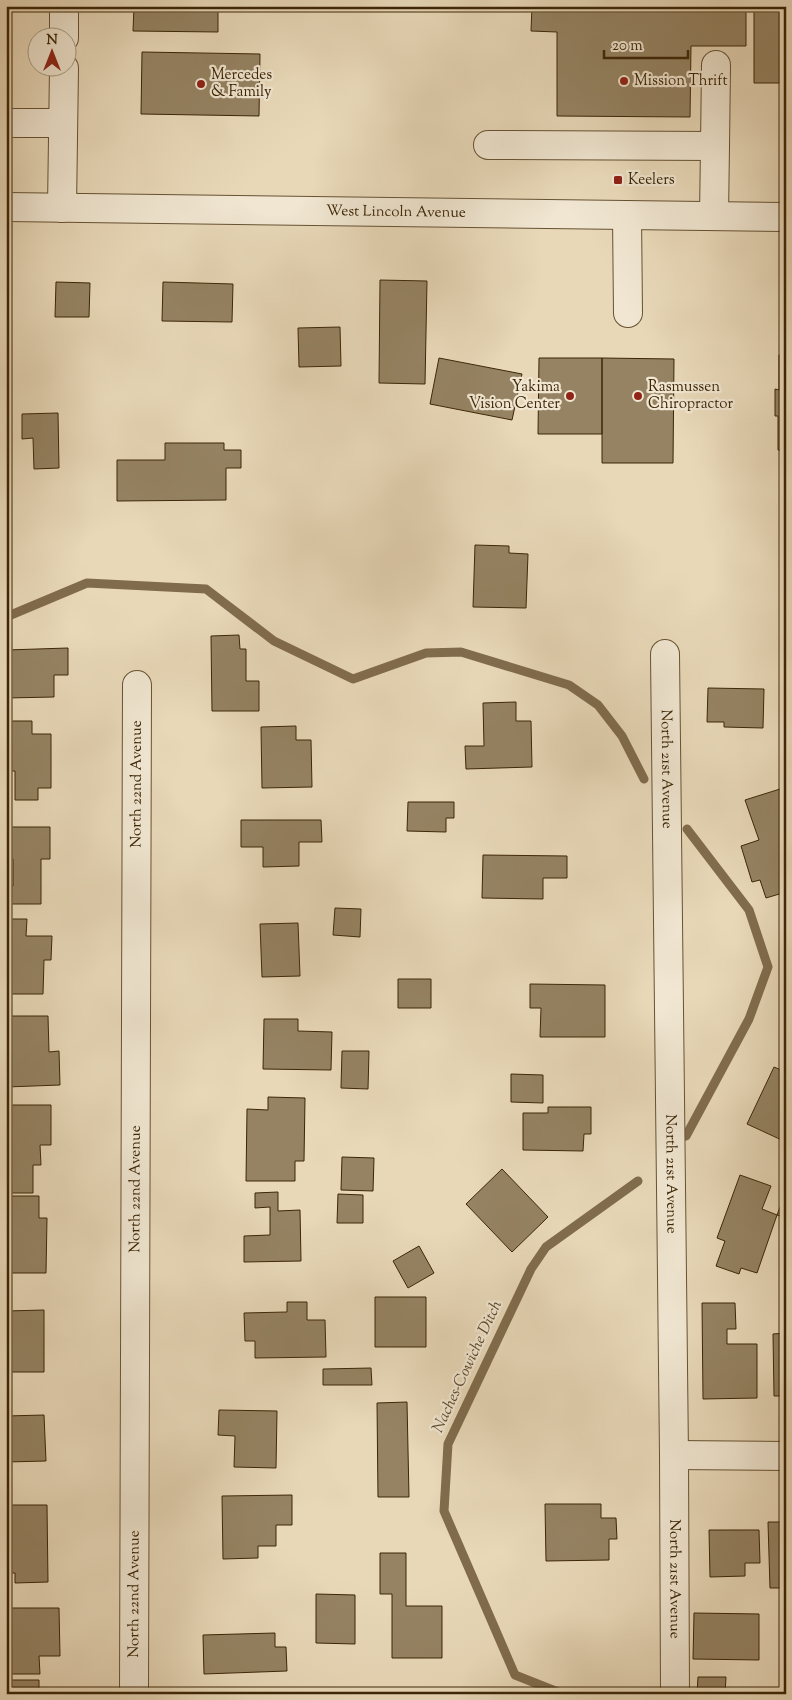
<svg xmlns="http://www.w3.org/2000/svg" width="792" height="1700" font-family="'Sorts Mill Goudy',serif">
<rect width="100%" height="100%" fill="#e8d8b8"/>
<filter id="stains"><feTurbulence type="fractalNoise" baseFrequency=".004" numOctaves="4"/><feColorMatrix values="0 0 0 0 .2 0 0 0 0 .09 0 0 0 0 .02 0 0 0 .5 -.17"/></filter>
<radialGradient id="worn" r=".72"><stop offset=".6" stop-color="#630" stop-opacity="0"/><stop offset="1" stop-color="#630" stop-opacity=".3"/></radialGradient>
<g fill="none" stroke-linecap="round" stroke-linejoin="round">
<path stroke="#806c4d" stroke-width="9" d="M6,617L87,583L206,589L274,641L353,679L426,653L461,652L569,685L598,705L622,736L644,779
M686,1136L749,1019L768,967L749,910L687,829
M563,1694L515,1675L444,1511L448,1444L531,1269L546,1247L638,1181"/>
</g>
<path fill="#958363" stroke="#3c2607" d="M134,6H218V32L133,31Z
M532,6H746V46H691L690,117L557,116V32L531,31Z
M754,6H786V83H754Z
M142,52L260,54L259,116L141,114Z
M380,280L427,281L425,384L379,383Z
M56,282L90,283L89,317H55Z
M163,282L233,284L232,322L162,321Z
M340,327L341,366L299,367L298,328Z
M779,355H786V451L778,450V416H775V389L779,390Z
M439,358L522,374L512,420L430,404Z
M539,358H602V434H538Z
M602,358L674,359L673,463H602Z
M58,413L59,468L34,469L33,438L22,439V414Z
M165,443H224V450H241V468H226V500L117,501V460H165Z
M475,545L509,546V553L528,554L526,608L473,607Z
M239,635L240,649H246V681H259V711H212L211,636Z
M68,648V675H54V697L6,698V650Z
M708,688L764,689L763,728L724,727V722H707Z
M516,702V721H531L532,767L466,769L465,746H484L483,703Z
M10,721H32V734H51V788H38V800H15V771H6V734H10Z
M296,726V740H311L312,787L262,788L261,727Z
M780,789L786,804V892L766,898L760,880L752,882L741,846L759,840L745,800Z
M408,802H454V818H446V832L407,831Z
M241,820H321L322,842H299V866L263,867V847H241Z
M6,821H9V827H50V859H41V904H6V886H13V859H6Z
M483,855L567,856V878H543V899L482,898Z
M335,908L361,909L360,937L333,935Z
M6,919H27L26,936H52L51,960H44L43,994H6Z
M298,923L300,976L262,977L260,924Z
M398,979H431V1008H398Z
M530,984L605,985V1037H540L541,1008H530Z
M6,1016H48L49,1052L59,1051L60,1085L6,1087Z
M264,1019H298V1031L332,1032L331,1070L263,1069Z
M342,1051H369L368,1089L341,1088Z
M774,1067L786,1072V1142L747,1124Z
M511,1074L543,1075V1103L511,1102Z
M268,1097L305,1098L304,1161H295V1181H246L247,1109L268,1110Z
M6,1105H51V1145H40L41,1165H33V1193H6Z
M548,1107H591V1134H584L583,1151L523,1150V1113H548Z
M342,1157L374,1158L373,1191L341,1190Z
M502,1169L548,1217L512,1252L466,1204Z
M740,1175L771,1186L762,1209L777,1215L757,1273L741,1268L739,1274L716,1266L725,1241L717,1238Z
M278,1192V1211L300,1210L301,1261L244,1262V1236L270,1235V1207L255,1208V1193Z
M786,1192V1218L777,1215Z
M338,1194L363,1195V1223H337Z
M10,1196H39V1218H47L46,1273H6V1209H10Z
M419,1246L434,1273L408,1288L393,1261Z
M375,1297H426V1347H375Z
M287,1302H307V1320H325L326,1357L255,1358V1341H245L244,1313L287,1312Z
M702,1303H735L736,1329H727V1344H757V1398L703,1399Z
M44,1310V1372H6V1311Z
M786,1333V1396H774L773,1334Z
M371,1368L372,1385H323V1369Z
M407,1402L409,1497H378L377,1403Z
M219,1410L277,1411L276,1468L234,1467L235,1436L218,1435Z
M44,1415L46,1461L6,1462V1416Z
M292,1495V1525H276V1546H258V1558L223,1559L222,1496Z
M545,1504H601V1518H616L617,1539H609V1560L546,1561Z
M9,1505H47L48,1582L15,1583V1573H6V1544H9Z
M768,1522H786V1588H770Z
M709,1530H759L760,1563H745V1576L710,1577Z
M380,1553H406V1606H442V1658H392V1594H380Z
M316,1594L355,1595V1644L316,1643Z
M10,1608H59L60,1656H39L40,1674H11Z
M694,1613L759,1614V1660L693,1659Z
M275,1633V1647H286L287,1671L204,1674L203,1635Z
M698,1677H726L725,1694H697Z
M6,1680H39V1694H6Z"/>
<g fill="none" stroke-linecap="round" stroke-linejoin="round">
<defs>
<g id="minor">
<path d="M64,38V6"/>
<path d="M6,123H63"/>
<path d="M488,145L715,146L716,65"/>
<path id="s1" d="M6,207L786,217"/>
<path d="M62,208L64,68"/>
<path d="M627,215L628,313"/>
<path d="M714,216L715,146"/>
<path id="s2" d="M665,654L674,1455L675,1694"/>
<path d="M674,1455L786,1456"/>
<path id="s3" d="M134,1694L137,685"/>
</g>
</defs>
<use href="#minor" stroke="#675233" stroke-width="30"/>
<use href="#minor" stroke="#f0e6d1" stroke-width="28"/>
</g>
<g fill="#8f2418" stroke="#f0e6d1" stroke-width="2">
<circle cx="624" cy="81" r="5"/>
<circle cx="201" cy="84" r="5"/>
<rect x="613" y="175" width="10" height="10" rx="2.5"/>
<circle cx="570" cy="396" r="5"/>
<circle cx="638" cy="396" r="5"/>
</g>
<g text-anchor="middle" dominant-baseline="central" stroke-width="4.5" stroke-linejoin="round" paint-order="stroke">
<g font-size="15" fill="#3c2607" stroke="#f0e6d1" text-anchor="start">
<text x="211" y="75">Mercedes<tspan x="211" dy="17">&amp; Family</tspan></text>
<text x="634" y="81">Mission Thrift</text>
<text x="628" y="180">Keelers</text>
<text x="560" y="387" text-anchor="end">Yakima<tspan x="560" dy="17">Vision Center</tspan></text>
<text x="648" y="387">Rasmussen<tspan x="648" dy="17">Chiropractor</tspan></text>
</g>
<g font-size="15" fill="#3c2607" stroke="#f0e6d1">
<text stroke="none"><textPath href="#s1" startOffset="390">West Lincoln Avenue</textPath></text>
<text stroke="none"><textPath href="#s2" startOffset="115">North 21st Avenue</textPath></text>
<text stroke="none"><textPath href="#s3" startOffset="910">North 22nd Avenue</textPath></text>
<text stroke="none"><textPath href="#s2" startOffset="520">North 21st Avenue</textPath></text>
<text stroke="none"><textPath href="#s3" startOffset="505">North 22nd Avenue</textPath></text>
<text stroke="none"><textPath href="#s2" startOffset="925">North 21st Avenue</textPath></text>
<text stroke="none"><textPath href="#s3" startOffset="100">North 22nd Avenue</textPath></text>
</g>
<g font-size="16" font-style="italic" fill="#5e492a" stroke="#f0e6d1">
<text transform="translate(468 1367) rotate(-65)">Naches-Cowiche Ditch</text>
</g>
</g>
<rect width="792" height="1700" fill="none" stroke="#e8d8b8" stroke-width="25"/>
<rect x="8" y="8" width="777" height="1685" fill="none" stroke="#3c2607" stroke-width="2.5"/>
<rect x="12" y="12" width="767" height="1675" fill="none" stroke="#3c2607"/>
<g transform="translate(52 52)"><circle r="24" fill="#f0e6d1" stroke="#a89980"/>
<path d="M0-4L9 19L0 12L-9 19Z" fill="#8f2418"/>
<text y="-8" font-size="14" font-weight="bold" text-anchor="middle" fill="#3c2607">N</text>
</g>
<path d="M604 50v8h84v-8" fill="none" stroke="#3c2607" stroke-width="2.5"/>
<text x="612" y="50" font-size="15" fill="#3c2607" stroke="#f0e6d1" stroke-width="4" paint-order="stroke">20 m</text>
<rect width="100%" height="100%" filter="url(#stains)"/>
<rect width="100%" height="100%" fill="url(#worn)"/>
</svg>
